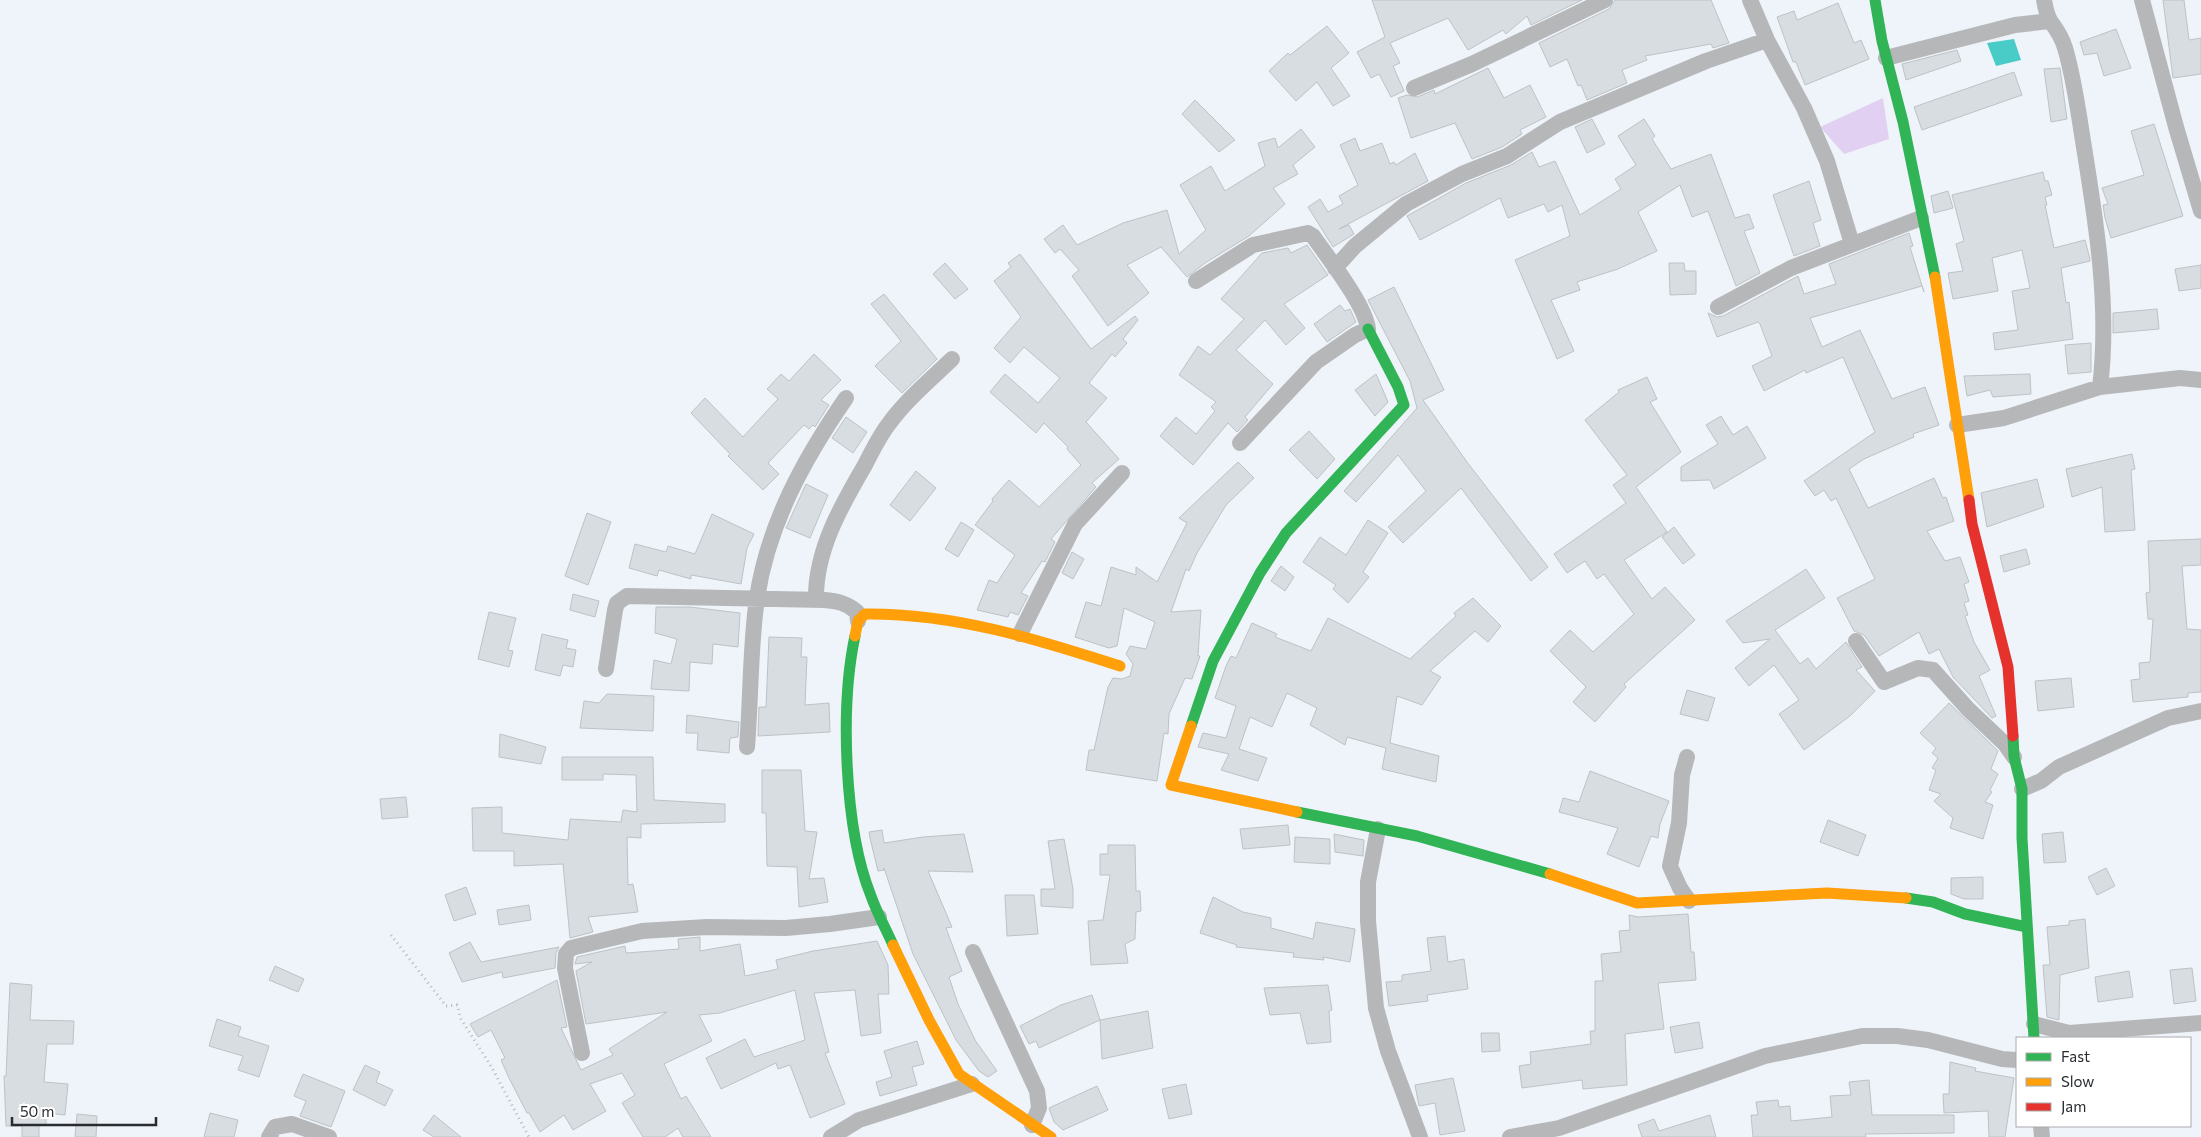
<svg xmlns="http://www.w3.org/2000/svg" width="2201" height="1137" font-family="Commissioner,sans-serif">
<rect width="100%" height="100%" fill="#eff4fa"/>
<path fill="#e2d0f2" d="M1883,98L1889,139L1844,154L1820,127Z"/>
<path fill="#49ccc7" d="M2014,39L2021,60L1996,66L1987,43Z"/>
<path fill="#d8dde1" stroke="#bdc2c6" d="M1372,0H1582L1531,25L1527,16L1506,34L1503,30L1468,50L1448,18L1390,43L1400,63L1393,66L1404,91L1391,97L1379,74L1371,78L1357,52L1385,37Z
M1615,0H1711L1729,43L1713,48L1711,44L1645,56L1647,60L1622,70L1627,83L1587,100L1581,85L1578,86L1567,59L1550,67L1539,43L1609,9Z
M2163,0H2184L2189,40L2201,38V74L2173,78Z
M1838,3L1854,43L1861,40L1869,59L1805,85L1796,62H1793L1777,17L1794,11L1797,20Z
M1327,26L1349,53L1331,68L1350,96L1333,106L1317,82L1296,101L1269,71L1288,53L1290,55Z
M2116,29L2131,68L2104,76L2097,53L2084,55L2080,42Z
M1957,50L1961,61L1906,80L1902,64Z
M1488,68L1504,98L1530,85L1546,117L1520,130L1522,134L1502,147L1472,159L1455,123L1411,138L1398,98L1407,95L1417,97L1434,90L1435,94Z
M2060,68L2067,119L2051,122L2044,69Z
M2014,72L2022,95L1922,130L1914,107Z
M1195,100L1235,140L1219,152L1182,114Z
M1592,119L1605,144L1587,153L1575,127Z
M1644,119L1655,136L1652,139L1671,169L1711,154L1735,218L1749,214L1754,228L1744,231L1760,273L1736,286L1708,211L1692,217L1680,185L1638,212L1657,251L1618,269L1577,282L1580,290L1551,300L1574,351L1557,359L1515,260L1570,236L1562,205L1548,212L1544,204L1508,218L1500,198L1420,240L1407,216L1466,183L1511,165L1532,152L1539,167L1555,161L1580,215L1621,189L1615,179L1636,165L1618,136Z
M2154,124L2183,216L2111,238L2105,218L2103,205L2108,204L2102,188L2144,175L2131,131Z
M1301,129L1315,147L1293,165L1298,174L1273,188L1285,204L1249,236L1205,263L1187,277L1161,247L1127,265L1149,293L1108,326L1072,276L1079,270L1060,249L1055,253L1044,239L1063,225L1077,245L1123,223L1167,210L1179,254L1206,230L1180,185L1211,166L1225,191L1265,166L1258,143L1275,138L1278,148Z
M1355,138L1360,151L1382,143L1390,164L1394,162L1396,165L1415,153L1428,181L1339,229L1349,225L1354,234L1333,247L1308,207L1320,199L1328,212L1343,204L1339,196L1358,185L1340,145Z
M2043,172L2045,181H2048L2052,195L2045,197L2047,205H2045L2054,248L2085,240L2090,259V261L2061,268L2066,303L2069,302L2073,339L1995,350L1993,333L2018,330L2012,291L2030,288L2022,250L1992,258L1998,291L1953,299L1948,273L1963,271L1956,244L1964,241L1952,195Z
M1809,181L1821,220L1813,223L1820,246L1794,256L1773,195Z
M1948,191L1953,208L1934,213L1931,196Z
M1909,233L1913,246L1910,247L1924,292L1922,286L1810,318L1822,347L1860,330L1892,399L1925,387L1939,425L1913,434L1914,437L1864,459L1849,469L1868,508L1934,478L1943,498L1946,497L1954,521L1927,531L1945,561L1960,557L1969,582L1964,584L1969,601L1964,603L1968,615L1965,616L1974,642L1990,670L1979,676L1996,716L1992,718L1953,677L1939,649L1929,654L1919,632L1879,656L1864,635L1854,631L1837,598L1875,579L1836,498L1831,501L1824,490L1815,496L1804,481L1875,432L1843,357L1806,373L1805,370L1764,391L1752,366L1772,356L1760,324L1758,322L1717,337L1708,313L1717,317L1723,316L1798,276L1804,294L1836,284L1829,264Z
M1307,245L1328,275L1284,304L1305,328L1286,345L1265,320L1236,350L1273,384L1245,417L1248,420L1237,432L1228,423L1193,465L1160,436L1176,417L1196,434L1215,411L1211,407L1216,402L1179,375L1198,346L1210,355L1244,319L1221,299L1262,253L1288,248L1291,253Z
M1020,254L1091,349L1135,316L1138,320L1123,339L1127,343L1115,357L1112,354L1089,383L1107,398L1086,422L1119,459L1092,483L1096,487L1051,539L1055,542L1045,562L1042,561L1021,593L1028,596L1018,615L1010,612L1008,617L977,610L989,580L997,583L1015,555L975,525L993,501L992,499L1009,480L1039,507L1081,465L1067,449L1068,447L1044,423L1036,433L990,392L1005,374L1038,403L1060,378L1024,347L1010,363L994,348L1021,317L994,281L1011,267L1008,263Z
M945,263L968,289L955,299L933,274Z
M1669,263H1684L1685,271H1696V294L1670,295Z
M2201,265V288L2179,291L2175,269Z
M1394,287L1444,390L1423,400L1467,462L1548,567L1531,581L1461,488L1403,543L1388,527L1426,491L1398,455L1356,502L1344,491L1417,408L1410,381L1368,300Z
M884,294L937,359L902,393L875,366L901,341L871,304Z
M1340,305L1345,311L1350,309L1356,322L1327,342L1314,324Z
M2157,309L2159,329L2113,333V313Z
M2091,343V372L2068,374L2065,345Z
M814,354L841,380L821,400L829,405L815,427L813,425L809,429L804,425L768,463L779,474L763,490L728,456L730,454L691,413L705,398L743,437L778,399L767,389L781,374L789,381Z
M1376,374L1388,402L1375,416L1355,390Z
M2030,374L2031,394L1993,397L1990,390L1967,396L1964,376Z
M1647,377L1657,399L1650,402L1681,452L1636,487L1667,532L1624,560L1652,599L1665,587L1695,620L1624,684L1626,687L1595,722L1573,702L1586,687L1550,651L1570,630L1593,652L1634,614L1604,574L1597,579L1585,561L1567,573L1554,554L1626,503L1613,485L1627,475L1585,420L1619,392L1618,390Z
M1721,416L1733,435L1747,426L1766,458L1714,489L1710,480L1681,481V467L1718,444L1706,425Z
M846,417L867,432L853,453L832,438Z
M1309,431L1335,459L1317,479L1289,450Z
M2132,454L2135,469L2131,470L2135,530L2105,532L2102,487L2072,497L2066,469Z
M1238,462L1254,478L1226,505L1197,553L1189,571L1186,569L1171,612L1201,610L1198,656H1200L1192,679L1185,678L1169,714L1168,734L1164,733L1157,781L1086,770L1089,750H1094L1108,687L1113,678L1122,679L1130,676L1133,664L1126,654L1130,646L1146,649L1155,622L1124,608L1117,646L1109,648L1075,637L1086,602L1101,606L1111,567L1136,575V567L1157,582L1187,523L1179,518Z
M916,471L936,488L910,521L890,505Z
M2037,479L2044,507L1987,527L1981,493Z
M806,484L828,495L810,538L786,528Z
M587,513L611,522L588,585L565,576Z
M712,514L754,534L747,548L741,584L691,575V579L659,570L657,576L629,568L635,544L666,552L668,546L695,554Z
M1368,520L1388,533L1363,572L1369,577L1348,603L1333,589L1336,585L1303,562L1320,537L1346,555Z
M961,522L974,530L958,557L945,549Z
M1674,527L1695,555L1683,564L1662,537Z
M2201,539V565L2182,566L2187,629L2201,630V692L2188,693V697L2133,702L2131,680L2140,679L2139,663L2150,662L2153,619H2148L2146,593L2150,592L2148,541Z
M2026,549L2030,564L2004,572L2000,556Z
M1072,552L1084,559L1073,579L1062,573Z
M1281,566L1294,577L1285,591L1271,581Z
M1806,569L1825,598L1775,630L1800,664L1808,658L1816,669L1846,642L1862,667L1856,670L1875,691L1850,716L1804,750L1779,714L1799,700L1774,665L1749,686L1735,668L1770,639L1743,643L1726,621Z
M573,594L599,601L595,617L570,610Z
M1473,598L1501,626L1488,642L1475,631L1430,671L1441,677L1422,705L1397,696L1390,743L1439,756L1436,782L1382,769L1386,748L1347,737L1345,745L1310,725L1317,708L1287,693L1272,727L1250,717L1239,749L1267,758L1258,781L1221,770L1229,754L1198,747L1203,733L1226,738L1236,706L1215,698L1226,666L1231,656L1236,658L1252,623L1277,634L1275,637L1311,651L1328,618L1410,659L1456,616L1454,613Z
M656,607H690L740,613L738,647L713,644L712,664L690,662L689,691L651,689L654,660L671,664L677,639L655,633Z
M489,612L516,618L508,650L513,651L509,667L478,659Z
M542,634L568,640L566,648L576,650L573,667L563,665L560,676L535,670Z
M769,637L802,638L801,657H807L805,705L829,703L830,732L758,736L759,707H766Z
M2071,678L2074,707L2038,711L2035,681Z
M1687,690L1715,698L1708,721L1680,714Z
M607,694L654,696L653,731L580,728L584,701L599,703Z
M1949,703L1998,751L1991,769L1998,774L1990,790L1992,792L1985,802L1993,805L1983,839L1950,828L1953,818L1934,801L1941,794L1929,790L1936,770L1932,768L1938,758L1932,753L1936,748L1920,733Z
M687,715L739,722L738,737L730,738L729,753L697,750L698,733H686Z
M500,734L546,747L541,764L499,757Z
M562,757H653L654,800L725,804V822L641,824V838L627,837L628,885L633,884L638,912L588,917L593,932L570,938L563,864L514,866V851H473L472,808L502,807V833L568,840L570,819L621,822L623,810L637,812L636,775L603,774V780H562Z
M762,770H801L805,831L817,832L809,879L824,878L828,902L799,907L797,867L767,866L766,813H762Z
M1590,771L1669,801L1660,824L1658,838L1651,836L1639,867L1607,854L1618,828L1559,812L1563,798L1579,802Z
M406,797L408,817L382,819L380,799Z
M1828,820L1866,835L1858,856L1820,842Z
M1288,825L1290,845L1243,849L1240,829Z
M882,830L884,843L923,837L964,834L973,872L928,871L952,927L946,928L962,971L949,977L958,1004L975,1040L997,1071L988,1077L979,1071L956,1040L913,954L884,868V870L878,871L870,838L869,832Z
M2063,832L2066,862L2044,863L2042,834Z
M1334,834L1364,840L1363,856L1335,852Z
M1295,837L1330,839V864L1294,862Z
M1064,839L1073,889V908L1041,906V889H1055L1048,841Z
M1108,845H1135L1136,891H1140L1141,911L1136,912L1135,939L1125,944L1128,963L1091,965L1088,921L1103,920L1110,875H1100V854H1108Z
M2106,868L2115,886L2097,895L2088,877Z
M1983,877V899H1964L1951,894V878Z
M466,887L476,914L454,921L445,895Z
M1005,895H1034L1038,934L1007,936Z
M1213,897L1243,912L1271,918V928L1313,939L1316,922L1355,929L1350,962L1323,957L1324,960L1293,957L1294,953L1236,947L1237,945L1200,933Z
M529,905L531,920L499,925L497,910Z
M1688,914L1691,952H1694L1696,980L1658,983L1664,1029L1625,1034L1627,1085L1583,1089L1582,1080L1522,1088L1519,1066L1531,1064L1530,1052L1591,1044L1590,1031H1595V981H1603L1601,954L1621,952L1619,931L1630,930L1629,915L1638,917Z
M2085,919L2089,968L2060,975L2059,1020L2047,1017L2043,965H2050L2047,927L2069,925V921Z
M1445,936L1448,962L1464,959L1468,989L1427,995L1428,1001L1389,1006L1386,982L1402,981V975L1431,971L1427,938Z
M700,937V951L740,944L745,976L778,969L776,960L813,951L877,941L888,965L889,994H878L881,1033L861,1036L855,990L814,993L829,1052L825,1053L845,1104L810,1118L790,1065L778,1069L776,1063L721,1089L706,1058L745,1039L754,1057L805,1040L795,990L720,1013L699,1015L712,1041L664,1064L681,1099L686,1096L711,1137H683L678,1128L665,1137H643L622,1103L635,1095L622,1073L590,1084L606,1111L573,1130L564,1115L540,1132L529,1113H527L509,1078L501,1060L505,1058L491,1030L478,1037L470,1024L557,980L567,1027L561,1028L581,1070L613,1055L609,1049L667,1012L586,1024L576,971L592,962L575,964L577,957L625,946L626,953L679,949L678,939Z
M470,942L481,962L559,947L556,953L555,968L503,978L502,972L462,982L449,953Z
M275,966L304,979L298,992L269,980Z
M2192,968L2196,1001L2174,1004L2170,970Z
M2129,971L2133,997L2098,1002L2095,977Z
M10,983L32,985L30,1020L74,1021L73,1044H47L44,1082L68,1084L65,1115L46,1113V1125H39V1137H22V1126H6L4,1076H6Z
M1328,985L1332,1010L1329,1011L1331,1042L1307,1044L1300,1013L1270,1015L1264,988Z
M1092,995L1100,1020L1039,1048L1036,1041L1029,1044L1020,1026L1061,1005Z
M1148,1011L1153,1048L1102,1059L1100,1020Z
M217,1019L241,1027L238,1036L269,1046L259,1077L238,1070L243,1056L209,1046Z
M1699,1022L1703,1048L1675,1053L1670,1027Z
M1481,1033H1499L1500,1051L1482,1052Z
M917,1041L924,1064L912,1067L917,1085L880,1096L876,1082L892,1077L884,1051Z
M1950,1062L1976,1068L1975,1071L2014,1078L2005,1137H1989L1988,1111L1944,1113L1943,1094H1949Z
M365,1065L380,1072L376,1082L393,1090L385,1106L353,1090Z
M303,1074L345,1091L331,1127L300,1116L306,1101L294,1096Z
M1453,1078L1465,1131L1440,1135L1435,1103L1419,1106L1415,1085Z
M1869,1080L1872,1115H1954V1133L1865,1134L1866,1137H1753L1751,1115H1758L1756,1102L1778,1100L1779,1107L1790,1106L1791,1121L1832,1117L1830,1096L1851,1095L1849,1082Z
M1186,1084L1192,1114L1169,1119L1162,1089Z
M1097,1086L1108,1110L1063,1130L1054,1122L1049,1108Z
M210,1113L238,1120L234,1137H204Z
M77,1114L97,1116L96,1137H75Z
M434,1115L461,1137H434L423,1130Z
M1710,1115L1716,1137H1642L1638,1125L1654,1119L1659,1131Z"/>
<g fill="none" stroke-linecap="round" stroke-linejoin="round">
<path stroke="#b7b8bb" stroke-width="3" stroke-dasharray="1 4" stroke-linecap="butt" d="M391,935L446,1006L457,1005L461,1019L492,1068L529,1137"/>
<path stroke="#b6b7b9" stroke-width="16" d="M1750,0L1767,40L1804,108L1827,161L1852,244
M2044,0C2045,6 2047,16 2051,22C2057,30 2062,37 2065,48C2074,78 2078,110 2083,141C2096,221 2110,306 2100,387
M2142,0L2176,127L2201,211
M1886,58L2015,25L2050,21
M1414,88L1472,64L1605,0
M1335,268L1355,246L1406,204L1462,174L1507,156L1560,122L1706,61L1767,40
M1196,281L1253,245L1308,233L1313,236C1328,258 1365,304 1368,329L1355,335L1316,362L1240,443
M1718,307L1791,268L1921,218
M1957,425L2004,418L2100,387L2180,378L2201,380
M816,600C815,551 841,506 865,465C872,451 879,437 888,425C906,400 930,380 952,359
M1020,634L1075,524L1122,473
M1856,641L1884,682L1918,668L1933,670L1968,709L2005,744L2014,757
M606,669L615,610L617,603L627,596L824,600C837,601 847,603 857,612L858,621
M747,747C751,698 750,647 757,598C768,524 804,459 846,398
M1687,757L1682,775L1679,823L1670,866L1680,888L1689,901
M2022,789L2041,781L2059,767L2168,718L2201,711
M1378,829L1368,882V921L1376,1008L1388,1051L1420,1137
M973,952L1037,1091L1039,1108L1032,1125
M2034,1024L2069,1033L2201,1023
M582,1053L565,968L566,954L571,948L642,931L707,927L786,928L830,924L879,917
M2041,1126L2042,1137
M269,1137L275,1127L292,1124L329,1137
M831,1137L859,1120L972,1084
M1510,1137L1559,1128L1765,1056L1862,1036H1897L1928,1040L2002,1059L2017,1060"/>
<path stroke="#30b455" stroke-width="11" d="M1875,0L1882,41L1903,122L1935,277
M855,636C840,706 844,829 871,896C877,913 886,929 893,945
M1191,726L1213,661L1260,573L1286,533L1404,405L1398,387L1368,329
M2013,736L2014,757L2022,789V838L2034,1038
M1297,812L1417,836L1550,874
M1906,898L1933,902L1965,914L2027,927"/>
<path stroke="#ff9f0a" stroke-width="11" d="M1935,277L1969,500
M855,636L858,621L865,614C954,613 1036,639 1120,666
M1191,726L1171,785L1297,812
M1550,874L1637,903L1827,893L1906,898
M893,945L929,1020L959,1074L1051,1137"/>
<path stroke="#e5322d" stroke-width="11" d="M1969,500L1972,524L2008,667L2013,736"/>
</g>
<rect x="2016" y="1037" width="175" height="90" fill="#ffffff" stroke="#a9aaac"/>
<rect x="2026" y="1053" width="25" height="8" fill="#30b455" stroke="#a9aaac"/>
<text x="2061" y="1062" font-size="15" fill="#282b2f">Fast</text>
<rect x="2026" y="1078" width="25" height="8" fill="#ff9f0a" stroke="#a9aaac"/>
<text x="2061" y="1087" font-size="15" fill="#282b2f">Slow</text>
<rect x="2026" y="1103" width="25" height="8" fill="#e5322d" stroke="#a9aaac"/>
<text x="2061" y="1112" font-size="15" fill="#282b2f">Jam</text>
<path d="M12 1117v8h144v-8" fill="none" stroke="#282b2f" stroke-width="2.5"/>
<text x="20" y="1117" font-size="15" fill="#282b2f" stroke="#ffffff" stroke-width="4" paint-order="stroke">50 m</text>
</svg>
